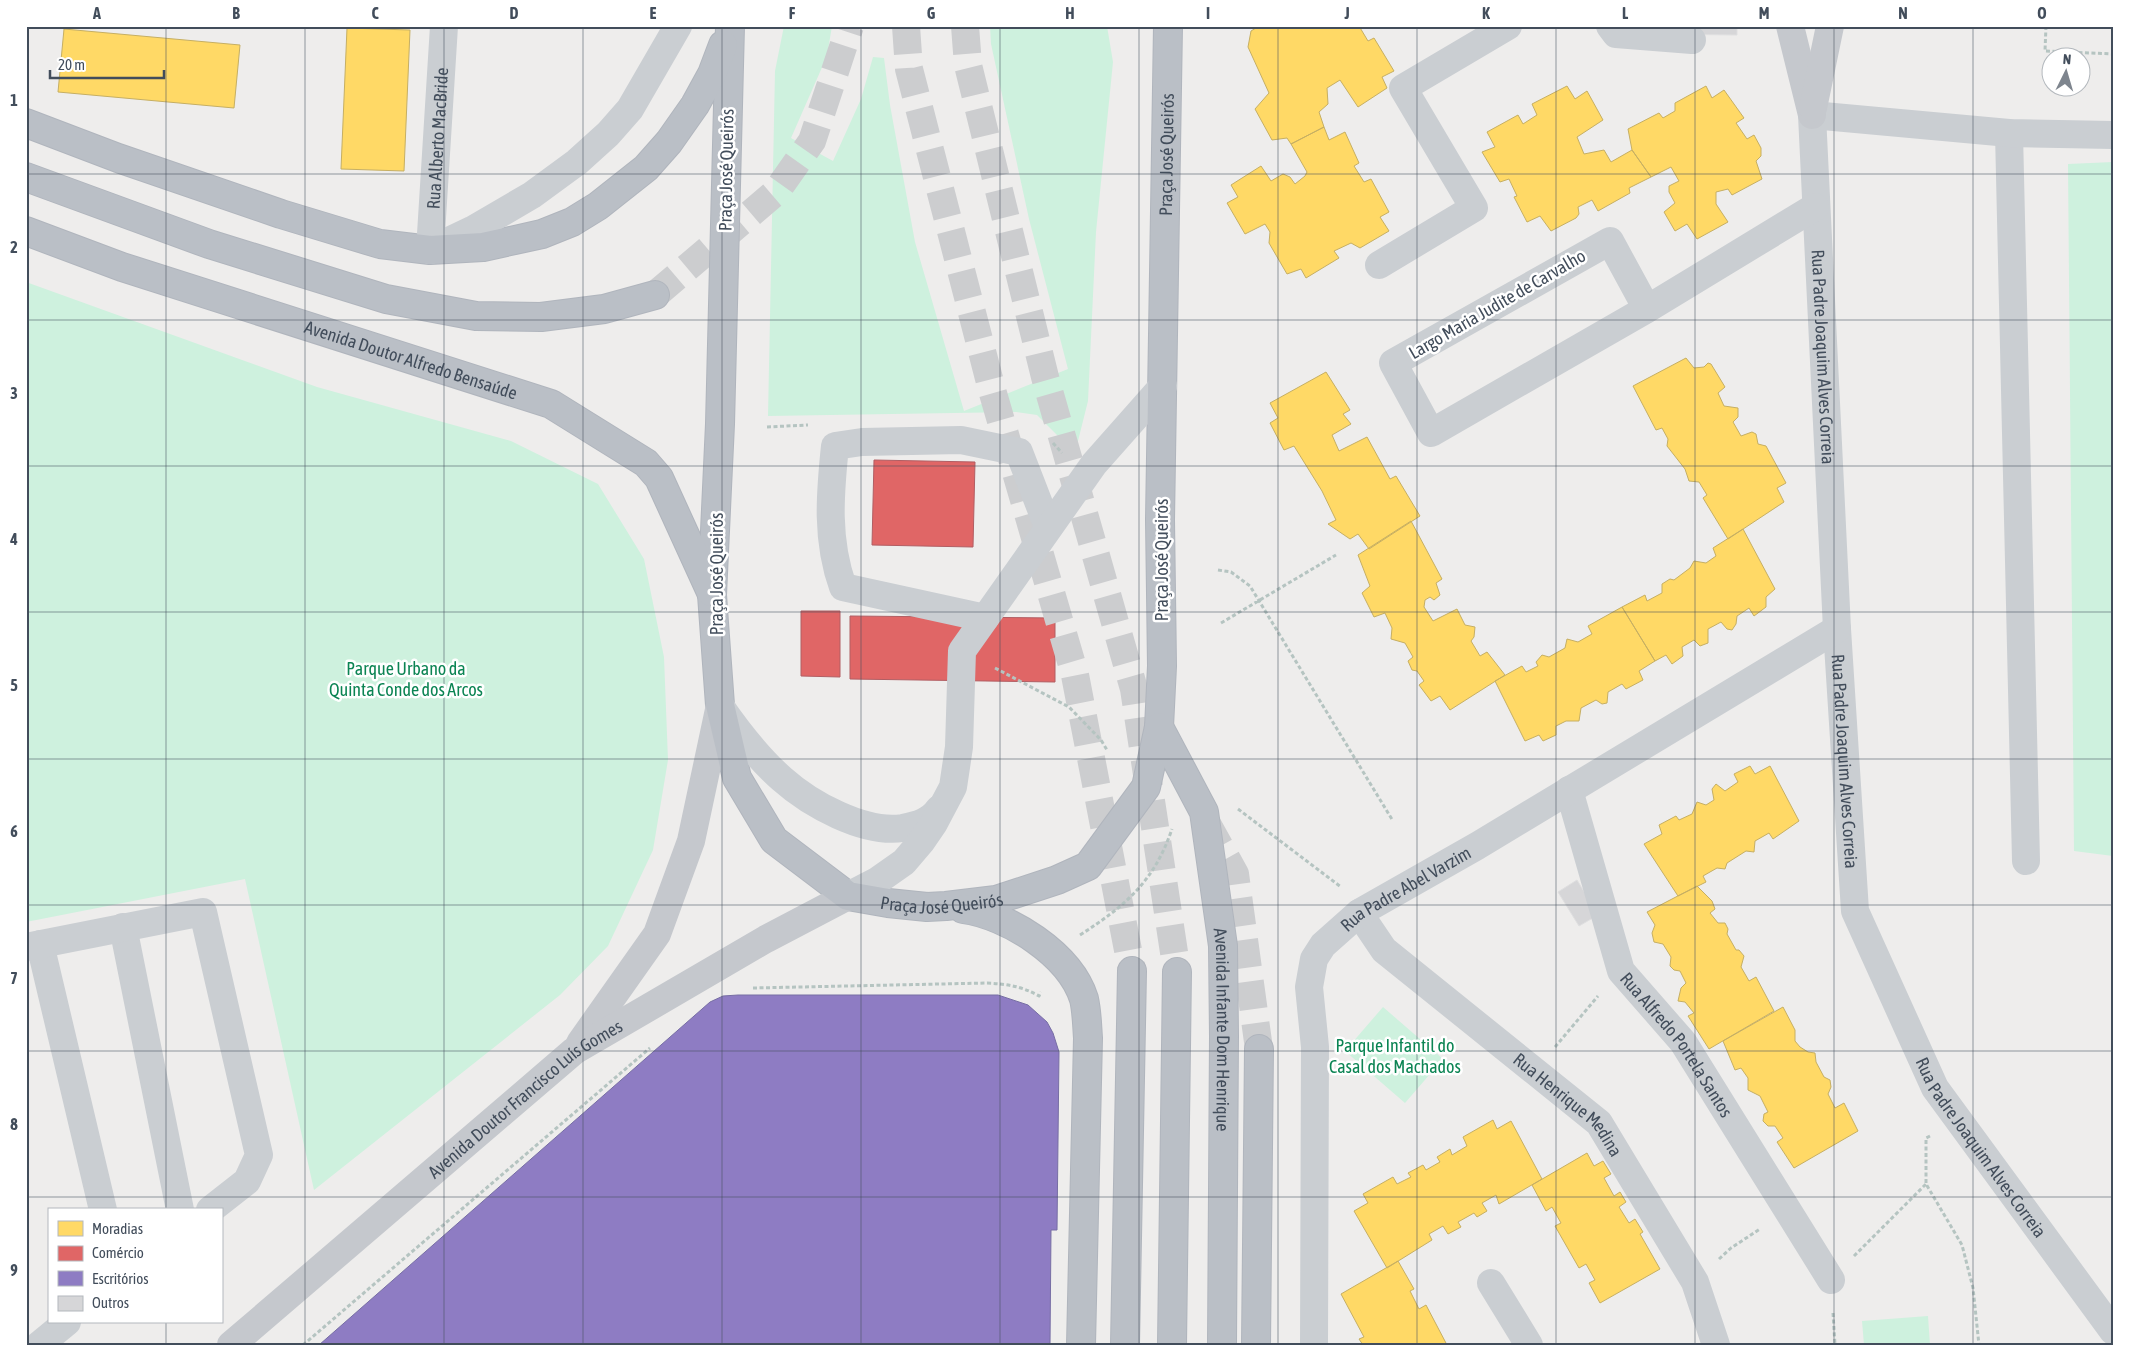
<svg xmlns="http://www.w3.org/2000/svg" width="2139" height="1371" font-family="'Asap Condensed',sans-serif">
<rect width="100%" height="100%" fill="#eeedec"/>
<path fill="#cef1de" d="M784,26H832L827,56L791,138L833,161L861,99L873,57L884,58L890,105L915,242L964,411L1068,369L1029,219L991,44L990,26H1107L1113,62L1096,232L1088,401L1075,453L1037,415L1016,412L768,416L775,71Z
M2113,162V856L2074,851L2068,164Z
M26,282L317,387L511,441L598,484L644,559L664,657L668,760L653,850L608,946L560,995L314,1190L245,879L26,922Z
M1383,1007L1443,1059L1405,1103L1345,1051Z
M1928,1316L1930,1345H1864L1862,1321Z"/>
<path fill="#ffd966" stroke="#c6af63" d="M1259,26H1359L1368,41L1374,38L1394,71L1382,77L1387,88L1358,107L1340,80L1327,88L1328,104L1319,112L1324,127L1291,144L1287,138L1272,140L1255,109L1269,93L1248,47L1251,31Z
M347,28L410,30L404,171L341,169Z
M64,29L240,45L234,108L58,92Z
M1567,86L1575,99L1587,91L1603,120L1577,137L1584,154L1604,150L1611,162L1632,150L1651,177L1629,188L1630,193L1598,211L1592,200L1578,207L1579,214L1576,218L1551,231L1540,216L1527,222L1514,197L1517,196L1509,179L1500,182L1482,152L1495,147L1487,132L1518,115L1523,124L1537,115L1532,104Z
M1706,86L1712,98L1724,90L1744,118L1736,123L1747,139L1754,135L1761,148V156L1756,161L1762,179L1732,195L1728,189L1716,192V204L1728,222L1697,239L1687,224L1675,231L1664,212L1675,203L1669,192V186L1679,181L1671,167L1651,177L1632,150L1628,129L1659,113L1663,118L1675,111V103Z
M1324,127L1329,140L1345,132L1359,163L1354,166L1364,182L1371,179L1389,212L1380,217L1389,231L1360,248L1351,243L1334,251L1339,258L1306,278L1301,269L1287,274L1269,243L1270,232L1265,224L1245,234L1227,203L1238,197L1231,185L1261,166L1271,181L1283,174L1290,177L1295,184L1305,176L1307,172L1291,144Z
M1686,358L1694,368L1704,367L1708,363L1711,364L1725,387L1718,393L1724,406L1738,408V417L1733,422L1741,436L1752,432L1756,434L1758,444L1766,446L1786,483L1777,488L1784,502L1728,539L1703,498L1707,495L1699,482L1689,481L1685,469L1667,446L1668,439L1662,428L1656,430L1633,386Z
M1326,372L1350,410L1343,414L1351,424L1332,435L1339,451L1367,437L1390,479L1396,476L1420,516L1369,549L1358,534L1350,539L1328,524L1336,520L1322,491L1294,446L1284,450L1270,423L1278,418L1270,403Z
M1411,521L1442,579L1436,583L1440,595L1434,600L1430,597L1425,600L1424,607L1433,621L1457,609L1465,625L1475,627L1474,637L1471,641L1480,656L1487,652L1505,675L1450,710L1440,696L1431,701L1419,685L1424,681L1417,671L1412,670L1408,661L1413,657L1405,643L1391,639L1392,628L1385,613L1374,617L1362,593L1370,586L1358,555Z
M1743,529L1775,589L1766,597V607L1754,616L1749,608L1737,616L1736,624L1732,630L1727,629L1721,622L1708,629V643L1700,646L1694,640L1682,647L1683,656L1672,664L1666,655L1655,661L1622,607L1645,595L1647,601L1662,593V584L1670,579L1674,580L1690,568L1694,561L1706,563L1716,556L1713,548Z
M1622,607L1655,661L1639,671L1643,680L1626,689L1622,684L1608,692L1607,703L1602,704L1596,700L1581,708L1579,721H1566L1556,726V735L1543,741L1539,735L1525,741L1495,681L1522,666L1526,672L1538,666L1536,662L1542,655L1549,657L1565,648L1567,639L1578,642L1592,634L1588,626Z
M1750,766L1755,774L1770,766L1799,821L1773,839L1769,833L1755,841L1754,852L1746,851L1727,863L1725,869L1717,868L1703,876L1706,882L1678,896L1644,844L1662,834L1659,825L1676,816L1679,820L1692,814L1697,802L1706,805L1714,800L1712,789L1716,784L1725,791L1738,782L1734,774Z
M1697,886L1712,901L1715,909L1710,913L1718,923H1725L1728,929L1727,934L1736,950H1739L1744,956L1741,967L1749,981L1756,977L1774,1011L1709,1049L1688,1016L1694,1013L1685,1002L1678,1001L1681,988L1686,983L1680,971L1674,970L1670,966L1671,957L1663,944L1654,942L1652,933L1655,925L1647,912Z
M1783,1007L1795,1030V1041L1800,1047L1808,1052L1815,1053L1816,1062L1824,1077L1830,1080L1831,1087L1828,1094L1835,1108L1844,1103L1858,1131L1794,1168L1777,1142L1783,1138L1775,1126H1768L1763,1121L1764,1114L1768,1112L1760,1096L1748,1090V1078L1741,1068L1735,1070L1723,1041Z
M1493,1120L1497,1129L1511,1121L1542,1179L1499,1204L1496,1195L1482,1203L1487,1211L1477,1217L1474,1213L1458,1222L1461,1227L1448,1234L1443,1226L1429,1234L1432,1240L1387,1268L1354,1211L1368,1203L1363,1194L1393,1177L1397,1184L1411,1177L1408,1173L1423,1165L1426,1170L1440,1162L1437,1157L1450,1149L1452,1155L1467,1146L1463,1137Z
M1587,1153L1594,1166L1603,1161L1611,1174L1604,1178L1614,1196L1620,1192L1626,1202L1619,1207L1629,1223L1635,1219L1643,1232L1640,1234L1660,1269L1600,1303L1589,1283L1595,1280L1586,1264L1579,1268L1555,1226L1561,1223L1552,1207L1546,1211L1532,1185Z
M1398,1261L1414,1289L1410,1291L1419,1309L1426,1305L1447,1345H1363L1359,1339L1364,1337L1341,1294Z"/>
<path fill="#e06666" stroke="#b15e63" d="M874,460L975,462L973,547L872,545Z
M801,611H840V677L801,676Z
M850,616L1055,618V682L850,679Z"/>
<path fill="#8e7cc3" stroke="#776ea4" d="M738,995H998L1028,1005L1047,1022L1053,1033L1059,1052L1057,1230H1051L1050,1345H319L710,1002L723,996Z"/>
<path fill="#d6d6d8" stroke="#dfdfe0" d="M1658,26H1737V35L1658,34Z
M1577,880L1598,915L1579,926L1558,892Z"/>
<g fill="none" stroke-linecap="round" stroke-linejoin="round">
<path stroke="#cccdcf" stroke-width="28" stroke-dasharray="28 14" stroke-linecap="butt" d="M906,26L909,69L992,390L1075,675L1132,971
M965,26L968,65L1045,377L1134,689L1177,972
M655,295L776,192L812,141L850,26
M1206,822L1235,874L1259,1049"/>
<defs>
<g id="highway">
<path id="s7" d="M730,26L720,424L712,595L720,705L737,778L774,840L848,896L888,903L927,907L946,906L996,900L1057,880L1088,866L1146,787L1159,727L1162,666L1160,520L1168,26"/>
<path d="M26,123L118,158L281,214L380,244L430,250L483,247L542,234L572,222L598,206L646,168L669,142L695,105L712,74L723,45"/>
<path d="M26,177L209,244L386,299L476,316L541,317L604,309L655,295"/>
<path id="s8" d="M26,231L122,267L551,404L646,463L659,478L711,592"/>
<path id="s9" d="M1159,727L1204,812L1223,946L1224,1036L1222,1345"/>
<path d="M963,909C1008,915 1070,954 1084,999C1087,1012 1087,1025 1088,1038L1081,1345"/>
<path d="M1125,1345L1132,971"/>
<path d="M1172,1345L1177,972"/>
<path d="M1256,1345L1259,1049"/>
</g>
</defs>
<use href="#highway" stroke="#b0b5bd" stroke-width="30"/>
<path stroke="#b5c4c1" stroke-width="3" stroke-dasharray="4 2.5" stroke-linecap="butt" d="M2046,26L2045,51L2113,54
M767,427L808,425
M1053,443L1062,453
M1218,570L1231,572L1250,586L1393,821
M1221,623L1336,555
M995,668L1069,707L1101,740L1107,750
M1238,809L1341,887
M1080,935C1125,906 1154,882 1172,829
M753,988L987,983C1007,984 1021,986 1039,996L1041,992
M1555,1047L1598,996
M1930,1136L1926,1138V1184L1962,1245L1973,1288L1979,1345
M1854,1256L1926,1184
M1719,1259L1731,1248L1760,1229
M1833,1313L1835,1345
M303,1345L650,1048"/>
<g stroke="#caced2" stroke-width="28">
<path d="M1610,26L1616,34L1692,40"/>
<path d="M2009,133L2026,861"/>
<path id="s1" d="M2113,135L2009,133L1812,115L1837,629L1855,911L1935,1088L2113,1331"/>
<path d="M430,250L472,230L532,195L577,162L608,134L630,109L678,26"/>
<path id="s2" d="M430,250L444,26"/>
<path d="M1379,265L1474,208L1403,88L1508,26"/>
<path d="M1647,309L1610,241L1393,363L1431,433L1647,309L1815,207"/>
<path d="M985,618L843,587C826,540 830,494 835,446L862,442L961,440L1019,452L1048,527"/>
<path d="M720,706C738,732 758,758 782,779C810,804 864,834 903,828C917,825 930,822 939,809"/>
<path id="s3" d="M1569,790L1621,971L1683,1042L1831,1280"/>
<path d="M848,896L877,881L904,862L921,842L934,823L953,787L959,747L962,651L1094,464L1163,386"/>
<path id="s4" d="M1359,913L1384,950L1599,1123L1695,1282L1716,1345"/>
<path d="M123,927L180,1210"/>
<path d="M40,944L103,1210"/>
<path d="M26,947L203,912L259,1155L247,1181L210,1210"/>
<path d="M1491,1283L1529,1345"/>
<path d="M39,1345L67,1322"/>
<path id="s5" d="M1314,1345L1315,1047L1309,987L1314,959L1323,945L1359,913L1477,846L1837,629"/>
</g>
<g stroke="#c5c8cd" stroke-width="28">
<path d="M1790,26L1812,115"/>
<path d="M1813,108L1830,26"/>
<path d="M580,1043L657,934L691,841L720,705"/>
<path id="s6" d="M231,1345L574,1051L766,939L848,896"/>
</g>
<use href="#highway" stroke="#babfc6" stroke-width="28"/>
</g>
<path fill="none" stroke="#424d5b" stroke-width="1" stroke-opacity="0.55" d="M166,26V1210M305,26V1345M444,26V1345M583,26V1345M722,26V1345M861,26V1345M1000,26V1345M1139,26V1345M1278,26V1345M1417,26V1345M1556,26V1345M1695,26V1345M1834,26V1345M1973,26V1345M26,174H2113M26,320H2113M26,466H2113M26,612H2113M26,759H2113M26,905H2113M26,1051H2113M26,1197H2113M166,1322V1345"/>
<g text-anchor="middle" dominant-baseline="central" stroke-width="5" stroke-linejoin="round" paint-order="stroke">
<g font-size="18" fill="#424d5b" stroke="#fff">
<text stroke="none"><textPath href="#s2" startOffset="112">Rua Alberto MacBride</textPath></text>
<text stroke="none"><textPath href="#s7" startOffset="1899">Praça José Queirós</textPath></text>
<text transform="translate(726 170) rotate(-89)">Praça José Queirós</text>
<text transform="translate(1497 304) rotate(-30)">Largo Maria Judite de Carvalho</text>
<text stroke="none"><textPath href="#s1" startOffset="544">Rua Padre Joaquim Alves Correia</textPath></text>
<text stroke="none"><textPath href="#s8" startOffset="406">Avenida Doutor Alfredo Bensaúde</textPath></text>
<text transform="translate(1161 560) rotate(-90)">Praça José Queirós</text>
<text transform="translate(716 574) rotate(-90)">Praça José Queirós</text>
<text stroke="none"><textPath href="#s1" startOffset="949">Rua Padre Joaquim Alves Correia</textPath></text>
<text stroke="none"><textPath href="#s5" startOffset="504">Rua Padre Abel Varzim</textPath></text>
<text stroke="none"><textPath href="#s7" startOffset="1014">Praça José Queirós</textPath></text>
<text stroke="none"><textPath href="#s9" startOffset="315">Avenida Infante Dom Henrique</textPath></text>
<text stroke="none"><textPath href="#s3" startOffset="281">Rua Alfredo Portela Santos</textPath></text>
<text stroke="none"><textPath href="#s6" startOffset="384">Avenida Doutor Francisco Luís Gomes</textPath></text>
<text stroke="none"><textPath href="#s4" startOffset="286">Rua Henrique Medina</textPath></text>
<text stroke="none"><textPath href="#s1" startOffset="1368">Rua Padre Joaquim Alves Correia</textPath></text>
</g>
<g font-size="18" fill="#0b8453" stroke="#fff">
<text x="406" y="668">Parque Urbano da<tspan x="406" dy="21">Quinta Conde dos Arcos</tspan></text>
<text x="1395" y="1045">Parque Infantil do<tspan x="1395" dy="21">Casal dos Machados</tspan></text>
</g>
</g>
<rect width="2139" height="1371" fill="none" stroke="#ffffff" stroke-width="55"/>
<rect x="48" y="1208" width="175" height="115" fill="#ffffff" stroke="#b3b8bd"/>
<rect x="58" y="1221" width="25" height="15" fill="#ffd966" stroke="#b3b8bd"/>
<text x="92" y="1234" font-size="15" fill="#424d5b">Moradias</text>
<rect x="58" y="1246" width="25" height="15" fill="#e06666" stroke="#b3b8bd"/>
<text x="92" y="1258" font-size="15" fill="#424d5b">Comércio</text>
<rect x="58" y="1271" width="25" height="15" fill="#8e7cc3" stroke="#b3b8bd"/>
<text x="92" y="1284" font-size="15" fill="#424d5b">Escritórios</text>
<rect x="58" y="1296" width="25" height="15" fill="#d6d6d8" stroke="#b3b8bd"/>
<text x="92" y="1308" font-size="15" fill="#424d5b">Outros</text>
<g transform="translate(2066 72) rotate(5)"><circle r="24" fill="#ffffff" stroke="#b3b8bd"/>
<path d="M0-4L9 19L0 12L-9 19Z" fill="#7e858e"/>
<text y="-8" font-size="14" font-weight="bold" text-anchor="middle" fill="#424d5b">N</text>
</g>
<path d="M50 70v8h114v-8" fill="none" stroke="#424d5b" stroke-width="2.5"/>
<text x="58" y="70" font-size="15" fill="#424d5b" stroke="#ffffff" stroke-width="4" paint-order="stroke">20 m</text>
<rect x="28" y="28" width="2084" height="1316" fill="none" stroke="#424d5b" stroke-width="2"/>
<g font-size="16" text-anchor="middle" font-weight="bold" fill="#424d5b">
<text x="97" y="19">A</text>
<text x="236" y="19">B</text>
<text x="375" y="19">C</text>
<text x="514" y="19">D</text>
<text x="653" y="19">E</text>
<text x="792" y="19">F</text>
<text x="931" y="19">G</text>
<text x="1070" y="19">H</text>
<text x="1208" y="19">I</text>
<text x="1347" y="19">J</text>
<text x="1486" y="19">K</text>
<text x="1625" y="19">L</text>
<text x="1764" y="19">M</text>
<text x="1903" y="19">N</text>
<text x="2042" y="19">O</text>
<text x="14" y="106">1</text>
<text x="14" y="253">2</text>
<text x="14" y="399">3</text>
<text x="14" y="545">4</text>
<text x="14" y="691">5</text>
<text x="14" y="837">6</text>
<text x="14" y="984">7</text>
<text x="14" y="1130">8</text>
<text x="14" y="1276">9</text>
</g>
</svg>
